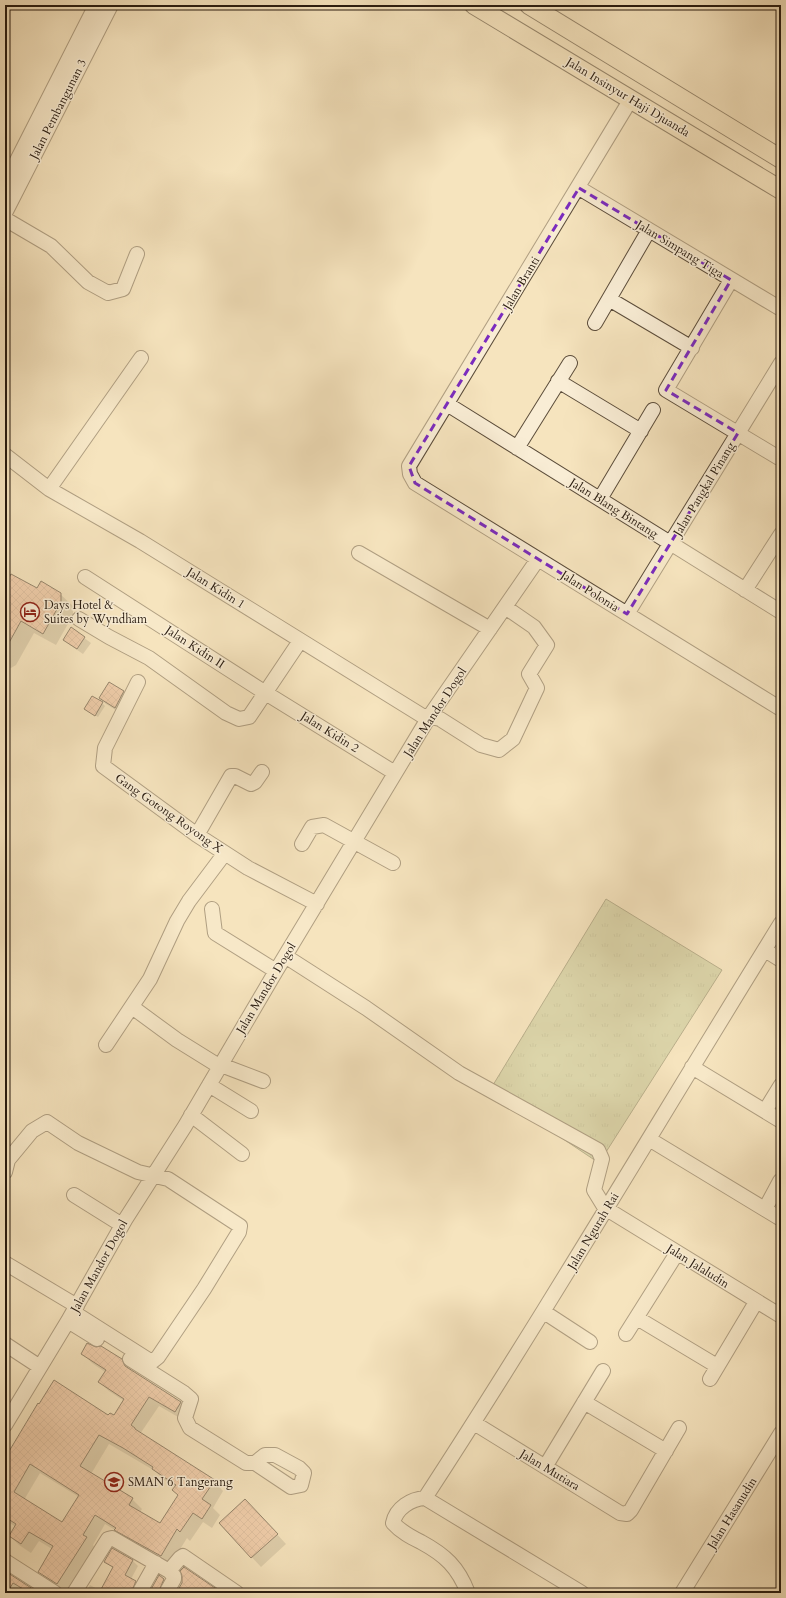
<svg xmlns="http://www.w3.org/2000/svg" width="786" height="1598" font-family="Cardo,serif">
<defs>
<pattern id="grass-tufts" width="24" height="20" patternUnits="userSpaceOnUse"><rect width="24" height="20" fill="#bcc492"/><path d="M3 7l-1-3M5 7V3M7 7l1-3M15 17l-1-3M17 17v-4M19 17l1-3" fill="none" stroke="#a2a87d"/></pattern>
<pattern id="building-cross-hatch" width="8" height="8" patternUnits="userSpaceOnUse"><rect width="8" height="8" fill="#ecb598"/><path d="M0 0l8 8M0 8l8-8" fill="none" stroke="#ca9b82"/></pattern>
</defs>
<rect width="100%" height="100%" fill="#f6e4be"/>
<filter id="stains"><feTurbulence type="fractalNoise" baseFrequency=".005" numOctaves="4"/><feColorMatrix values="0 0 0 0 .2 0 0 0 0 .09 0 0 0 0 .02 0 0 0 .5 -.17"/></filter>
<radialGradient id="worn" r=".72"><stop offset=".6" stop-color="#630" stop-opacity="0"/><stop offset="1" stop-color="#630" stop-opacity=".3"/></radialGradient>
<path fill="url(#grass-tufts)" stroke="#727050" d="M606,899L722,970L599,1163L490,1090Z"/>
<path fill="#0003" fill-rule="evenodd" d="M5,587L37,590L60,594L73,606V615L56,645L34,633L16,665L11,668L5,665Z
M72,629L91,643L83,654L70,645L64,639Z
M124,691L130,698L122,714L106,704L100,698Z
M102,703L105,706L98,717L85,709Z
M82,1353L121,1360L131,1370L181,1403L190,1412L185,1421L159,1406L140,1434L214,1481L223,1491L213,1508L220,1515L212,1528L203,1522L190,1541L187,1538L171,1564L153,1553L152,1554L125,1540L117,1531L105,1524L93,1545L95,1548L67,1593L49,1581L39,1572L52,1549L39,1541L31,1553L19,1545L10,1536L16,1527L5,1520V1460L109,1416H114L124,1401L109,1391L99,1382L105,1372L92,1363ZM109,1444L155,1471L163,1479L176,1487L179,1496L160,1525L140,1512L142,1509L132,1499L91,1474ZM40,1473L79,1497L63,1523L24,1500Z
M254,1509L286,1544L261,1567L220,1523Z
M113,1549L133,1561L138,1566L131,1579L140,1587L138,1593H85L90,1585L101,1591L114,1569L105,1562Z
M5,1572L37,1593H28L18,1587L15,1593H5Z
M164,1579L169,1585L164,1593H150Z"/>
<path fill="url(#building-cross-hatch)" stroke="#281b0f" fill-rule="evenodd" d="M11,574L37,588L41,581L61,593V602L43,634L21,621L5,650V585Z
M71,627L85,637L77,649L63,640Z
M109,682L124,691L115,708L99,698Z
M92,696L103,702L95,716L84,709Z
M87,1343L96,1347L101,1346L122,1359L125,1366L181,1402L175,1412L149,1397L131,1425L135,1428V1429L215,1480L202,1499L211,1505L202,1519L193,1513L180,1532L177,1529L161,1556L114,1530L116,1528L95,1515L83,1535L87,1537L57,1584L38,1572L53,1546L29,1532L21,1544L9,1536L16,1524L5,1517V1458L38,1403L39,1404L54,1380L108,1415L110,1413L114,1415L124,1399L98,1382L106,1370L81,1354ZM99,1435L123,1448L153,1467L152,1469L176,1485L172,1490L178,1495L160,1523L129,1505L133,1498L80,1466ZM30,1464L79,1495L62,1522L14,1492Z
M245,1499L278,1534L251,1558L219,1523Z
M112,1548L133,1560L125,1575L136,1581L131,1593H99L113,1567L104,1562Z
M184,1567L218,1590L216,1593H176L182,1583V1576L180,1571Z
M5,1571L39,1593H30L13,1583L7,1593H5Z
M159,1575L164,1579L158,1593H149Z"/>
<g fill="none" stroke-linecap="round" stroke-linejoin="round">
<defs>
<path id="minor" d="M631,99L409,466L410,474L415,483L781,709
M5,184L96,5
M579,188L781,309
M5,213L111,5
M5,219L51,246L88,282L108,293L123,289L137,254
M731,280L666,390L779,458
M609,299L692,348
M595,323L649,230
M558,381L641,431
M447,404L781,612
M517,448L570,363
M5,455L49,489L140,541L421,715L440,719L481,745L499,750L513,739L537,688L529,674L547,645L534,627L505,607
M49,489L141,358
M600,499L653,410
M359,553L490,629
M85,577L264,692L395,773
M745,590L781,534
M627,614L781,363
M79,619L109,637L149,658L226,713L239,719L249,717L300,641
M138,682L105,748L103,766L197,835L248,868L317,904
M197,835L231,776H235L251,784L255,782L262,772
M302,844L312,827L324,825L393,863
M212,909L215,933L276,971
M765,950L781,960
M285,956L366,1008L459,1073L598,1150L602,1159L594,1190L605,1208L781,1316
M132,1007L177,1040L214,1063L221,1065L263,1081
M106,1045L150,979L177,921L189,901L225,853
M692,1067L781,1121
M209,1085L251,1111
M765,1111L781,1085
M191,1115L242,1154
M649,1139L781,1219
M5,1172L8,1160L32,1131L47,1122L78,1143L138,1172L168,1179L240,1226L239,1232L204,1289L158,1357L153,1361L147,1359L73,1312
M74,1195L122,1225
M765,1209L780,1181
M5,1263L77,1306
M544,1312L590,1342
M637,1318L717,1366
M68,1321L97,1339
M626,1334L677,1253
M5,1344L40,1367
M130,1359L184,1393L191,1399L185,1418L190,1428L246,1463H255L291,1487L301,1485L304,1473L299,1468L275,1455H265L255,1463
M710,1379L756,1302
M584,1402L666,1451
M474,1423L620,1513L627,1514L631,1510L679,1428
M5,1425L68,1321L125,1220L185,1126L276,971L429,717L538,559
M545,1467L603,1371
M425,1498C548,1309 662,1115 781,923
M425,1498L582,1593
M425,1498C411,1499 396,1508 393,1523C401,1532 411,1537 421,1542C445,1555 458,1567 468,1593
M5,1561L55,1593
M74,1593L108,1539L112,1538L169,1571L180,1558L183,1556L237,1593
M139,1593L156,1563
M166,1593L174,1579V1576L169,1571
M682,1593L781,1433"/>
<path id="major" d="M474,5L781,190
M529,5L781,159"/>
</defs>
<use href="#minor" stroke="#5c4d3b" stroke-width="16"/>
<use href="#major" stroke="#281b0f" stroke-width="20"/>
<use href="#minor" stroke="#f9edd5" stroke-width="14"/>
<use href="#major" stroke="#f6e4be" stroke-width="18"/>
</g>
<path d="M0 0H786V1598H0ZM579,188L731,280L666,390L738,433L627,614L415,483L409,466Z" fill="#f6e4be" fill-opacity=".55" fill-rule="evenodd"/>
<path fill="none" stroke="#7b2cbf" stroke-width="3" stroke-dasharray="8 5" stroke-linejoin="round" d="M579,188L731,280L666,390L738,433L627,614L415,483L409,466Z"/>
<defs>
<symbol id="hotel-ring" viewBox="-11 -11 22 22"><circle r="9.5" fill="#f9edd5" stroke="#8f2418" stroke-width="1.5"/><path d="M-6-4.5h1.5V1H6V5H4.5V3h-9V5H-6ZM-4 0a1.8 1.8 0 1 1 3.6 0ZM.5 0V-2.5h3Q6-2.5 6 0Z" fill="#8f2418"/></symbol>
<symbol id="school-ring" viewBox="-11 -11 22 22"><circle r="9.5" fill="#f9edd5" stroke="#8f2418" stroke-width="1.5"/><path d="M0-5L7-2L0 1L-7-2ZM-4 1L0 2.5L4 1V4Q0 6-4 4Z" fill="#8f2418"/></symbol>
</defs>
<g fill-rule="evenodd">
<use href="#hotel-ring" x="19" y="601" width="22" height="22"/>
<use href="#school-ring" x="103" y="1471" width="22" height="22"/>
</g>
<g text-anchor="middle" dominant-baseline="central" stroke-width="3" stroke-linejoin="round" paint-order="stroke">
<g font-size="12" fill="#281b0f" stroke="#f9edd5">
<text transform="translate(628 97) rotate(31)">Jalan Insinyur Haji Djuanda</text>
<text transform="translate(58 109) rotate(-63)">Jalan Pembangunan 3</text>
<text transform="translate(680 249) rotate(31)">Jalan Simpang Tiga</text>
<text transform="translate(521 283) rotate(-59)">Jalan Branti</text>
<text transform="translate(704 489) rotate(-59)">Jalan Pangkal Pinang</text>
<text transform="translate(614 508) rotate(32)">Jalan Blang Bintang</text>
<text transform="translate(216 588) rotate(32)">Jalan Kidin 1</text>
<text transform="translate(590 591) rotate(32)">Jalan Polonia</text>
<text transform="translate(195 647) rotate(33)">Jalan Kidin II</text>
<text transform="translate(435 712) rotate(-57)">Jalan Mandor Dogol</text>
<text transform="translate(330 732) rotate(32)">Jalan Kidin 2</text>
<text transform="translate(169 813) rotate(35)">Gang Gotong Royong X</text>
<text transform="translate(266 988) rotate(-59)">Jalan Mandor Dogol</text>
<text transform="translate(593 1231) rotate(-59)">Jalan Ngurah Rai</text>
<text transform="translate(99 1266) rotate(-61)">Jalan Mandor Dogol</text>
<text transform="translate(698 1266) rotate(32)">Jalan Jalaludin</text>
<text transform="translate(550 1470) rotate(31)">Jalan Mutiara</text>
<text transform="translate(732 1513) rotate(-58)">Jalan Hasanudin</text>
</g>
<g font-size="12" fill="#281b0f" stroke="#f9edd5" text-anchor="start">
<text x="44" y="605">Days Hotel &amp;<tspan x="44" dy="14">Suites by Wyndham</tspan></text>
<text x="128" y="1482">SMAN 6 Tangerang</text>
</g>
</g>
<rect width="786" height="1598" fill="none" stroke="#f6e4be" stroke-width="20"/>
<rect x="6" y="6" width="774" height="1586" fill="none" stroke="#281b0f" stroke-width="2"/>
<rect x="10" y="10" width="766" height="1578" fill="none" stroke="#281b0f"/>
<rect width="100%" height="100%" filter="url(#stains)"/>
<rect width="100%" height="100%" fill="url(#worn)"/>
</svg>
